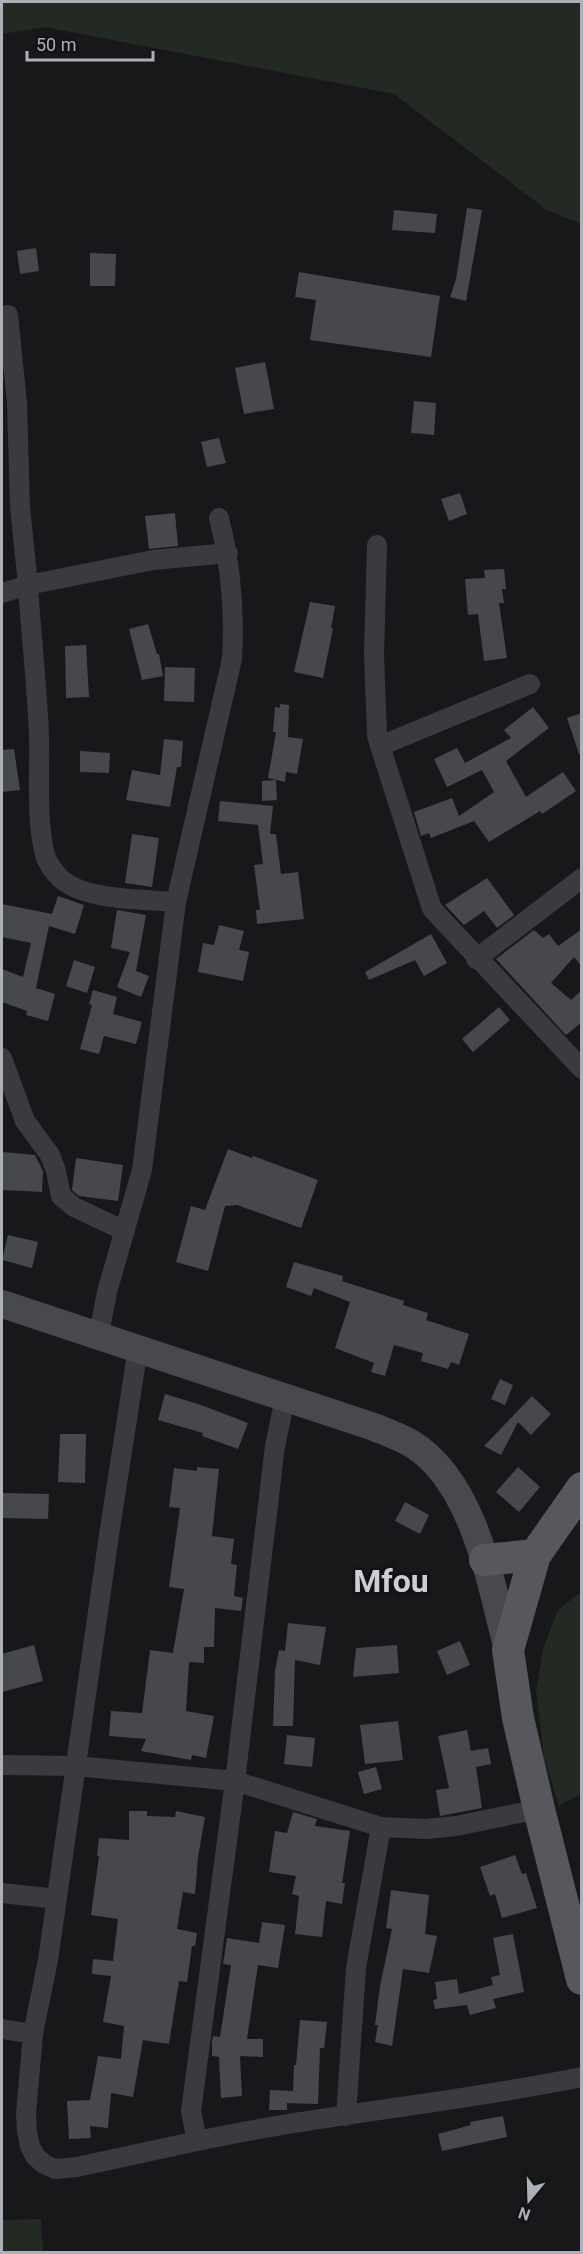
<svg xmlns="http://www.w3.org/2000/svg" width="583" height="2254" font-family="Roboto,sans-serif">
<rect width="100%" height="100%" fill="#18181a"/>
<path fill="#232a24" d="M2,2H581V224L547,210L394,94L45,27L2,34Z
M581,1592V1794L559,1806L544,1757L536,1690L544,1646L558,1610Z
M41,2219L43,2252H2V2220Z"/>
<path fill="#47484c" d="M467,208L482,210L466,301L450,297L456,279Z
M394,210L437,214L435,233L392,230Z
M36,248L39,271L20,274L17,251Z
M90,253L116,254L115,286H90Z
M299,272L440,296L431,357L310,340L316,300L295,297Z
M265,362L274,409L244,414L235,368Z
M414,401L436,403L434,435L411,433Z
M219,438L226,463L207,467L201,442Z
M460,493L467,514L449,521L441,499Z
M175,513L178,546L149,549L145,516Z
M504,569L506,589H502L504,603H499L507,658L484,661L478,614L468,615L465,579L485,578L484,570Z
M310,602L335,606L331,628H333L323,678L294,672Z
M148,624L157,654H159L163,676L142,680L129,629Z
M86,645L89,697L66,698L65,646Z
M165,667L195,668L194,702L164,701Z
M280,704L289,705L288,737L303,739L297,774L286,772L285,782L268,778L276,732H273L275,707L280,708Z
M533,707L549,728L506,761L526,797L563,772L576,791L542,814L540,811L489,842L474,821L431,838L429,833L421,836L414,812L452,798L459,816L494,792L482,770L447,787L434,759L457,748L465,763L511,738L504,730Z
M582,713V754H579L567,718Z
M164,739L183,741L181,767H177L170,807L126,800L132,770L160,775Z
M14,749L20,790L2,792V750Z
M80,751L110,753L109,773L80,772Z
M276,780L277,800L262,801V781Z
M220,801L273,806L270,834H276L281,874L298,872L304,919L257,924L256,910H260L254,865L263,864L258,825L218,821Z
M132,834L159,838L152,887L125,883Z
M487,878L514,915L497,928L484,911L464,925L445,905Z
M58,896L84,905L75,934L49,926L36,988L55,994L48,1021L26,1015L27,1011L2,1002V969L23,977L31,943L2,937V904L52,914Z
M117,910L146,915L136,971L149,976L141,997L117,987L130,952L111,948Z
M219,925L244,931L239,950L249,952L243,981L198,972L203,943L214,945Z
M582,929V967L574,957L551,983L571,1000L582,990V1022L566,1035L496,959L534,930L543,938L549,934L558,946Z
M431,934L447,963L424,976L415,960L369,980L365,972Z
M74,960L95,967L87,993L66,986Z
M93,990L117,997L113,1014L142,1022L136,1044L104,1036L99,1054L80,1049L92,1005L89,1004Z
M499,1007L510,1020L473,1052L462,1039Z
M228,1149L252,1158L253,1156L318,1180L301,1228L237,1205L225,1206L208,1271L176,1262L191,1206L205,1210Z
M3,1152L35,1155L43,1171L42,1192L2,1190Z
M76,1158L123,1165L118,1201L79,1196L72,1190Z
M8,1235L38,1242L32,1268L2,1260Z
M294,1262L343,1276L342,1281L404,1301L403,1305L428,1313L426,1320L469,1334L459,1365L451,1362L448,1369L421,1361L423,1353L394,1345L385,1376L371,1372L374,1363L335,1348L350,1302L314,1288L311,1296L286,1287Z
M500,1379L513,1385L505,1405L491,1399Z
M165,1394L201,1405L248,1423L238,1449L202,1436L203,1433L158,1420Z
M532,1396L551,1414L531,1435L518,1422L501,1455L484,1446Z
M60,1434H86L85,1483L58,1482Z
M197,1467L219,1469L212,1536L234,1539L231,1564L237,1565L234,1596L243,1598L241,1611L215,1608L214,1647H204V1663L189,1662L186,1711L214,1716L206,1758L192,1755L191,1760L141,1751L146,1739L109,1736L111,1711L142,1713L150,1650L173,1653L184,1589L169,1587L180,1508L169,1507L174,1468L197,1471Z
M518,1467L540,1487L519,1512L496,1492Z
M2,1493L49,1494L48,1519L2,1518Z
M405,1502L429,1515L420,1534L395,1521Z
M288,1623L326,1627L320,1665L295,1660L293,1726H273L275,1671L279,1650L285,1651Z
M460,1641L470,1665L447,1675L437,1651Z
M34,1645L43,1681L2,1692V1654Z
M397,1645L399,1673L353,1677L356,1648Z
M398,1721L403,1760L365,1764L360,1725Z
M467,1730L471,1751L488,1748L491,1764L476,1767L482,1808L440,1816L436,1790L449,1788L438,1736Z
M287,1735L315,1738L312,1767L284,1764Z
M376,1767L382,1789L364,1794L358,1772Z
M129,1811H147V1816L175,1817L176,1811L205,1817L198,1857L195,1894L183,1892L177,1929L197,1933L195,1946H192L187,1982L179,1981L169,2044L143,2040L133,2097L111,2093L108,2128L90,2126L91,2138L69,2139L67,2101L90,2100L98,2056L121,2059L124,2026L103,2022L111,1976L92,1974L93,1959L113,1961L118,1919L91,1915L99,1856H97L99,1838L129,1840Z
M293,1812L317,1819L315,1826L350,1831L342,1883H345L342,1904L326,1901L322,1937L295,1934L299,1896L292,1894L296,1876L269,1872L275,1831L287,1833Z
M515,1855L522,1874L526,1873L537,1908L502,1918L495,1894L490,1896L480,1867Z
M391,1890L429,1895L425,1934L437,1936L429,1973L403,1969L392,2046L375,2042L378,2025H375L380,1986L392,1929L386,1928Z
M262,1922L285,1925L278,1968L258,1965L247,2039H263V2057L240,2056L242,2096L221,2098L219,2057L212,2056V2041L213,2036L220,2037L231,1965L223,1964L227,1938L259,1943Z
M513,1934L524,1992L493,1999L496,2008L470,2015L467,2005L435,2009L433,2000L437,1999L435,1982L457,1979L459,1994L493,1985L491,1977L500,1975L493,1938Z
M300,2020L327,2022L324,2048H320L318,2104L287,2103V2110H269L270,2090L293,2091L294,2065H296Z
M503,2116L507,2137L442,2151L438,2134L471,2125L470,2122Z"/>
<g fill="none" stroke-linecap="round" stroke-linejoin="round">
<path stroke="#3a3a3f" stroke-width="20" d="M8,315L17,403L20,507L28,585L153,560L228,553
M377,545L374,654L377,736L431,906L433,910L582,1069
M2,593L28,585C31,635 37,685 39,736C40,773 36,820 45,855C48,864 54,872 60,878C85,901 143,899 176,902
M380,746L530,684
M476,959L582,878
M2,1058L25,1121L50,1155L56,1171L61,1196L74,1207L125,1231
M99,1334L107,1292L142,1170L176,902L232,659C235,611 231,565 219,518
M138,1348L109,1535L48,1960L33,2034L26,2113L27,2132L30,2146L35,2156L44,2164L55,2169L77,2167L197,2141L191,2111L235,1781L275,1446L285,1398
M2,1765L75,1766L235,1781L381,1827L426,1829L456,1826L539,1809
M2,1893L57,1899
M2,2029L33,2034
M346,2116L356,1968L381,1827
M197,2141C324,2114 454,2103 582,2077"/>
<path stroke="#48494e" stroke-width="28" d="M2,1304L374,1427C386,1432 400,1437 412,1444C474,1482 491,1584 508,1650"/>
<path stroke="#56585d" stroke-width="32" d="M582,1488L535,1555L508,1650L518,1718L539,1809L582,1979
M485,1560L535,1555"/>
</g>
<g text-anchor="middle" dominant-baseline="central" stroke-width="6" stroke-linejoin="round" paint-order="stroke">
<g font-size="32" font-weight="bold" fill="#cdcfd5" stroke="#131315">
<text x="391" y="1581">Mfou</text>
</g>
</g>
<rect width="583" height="2254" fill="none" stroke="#acb0b8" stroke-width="6"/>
<g transform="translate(529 2200) rotate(199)" stroke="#131315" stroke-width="4.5" paint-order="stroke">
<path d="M0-4.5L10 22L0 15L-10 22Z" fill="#acb0b8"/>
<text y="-9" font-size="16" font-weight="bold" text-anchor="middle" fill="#acb0b8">N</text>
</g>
<path d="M27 51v9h126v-9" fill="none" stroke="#acb0b8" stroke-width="3"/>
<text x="36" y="51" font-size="18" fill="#acb0b8" stroke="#131315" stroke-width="4.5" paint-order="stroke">50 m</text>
</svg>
